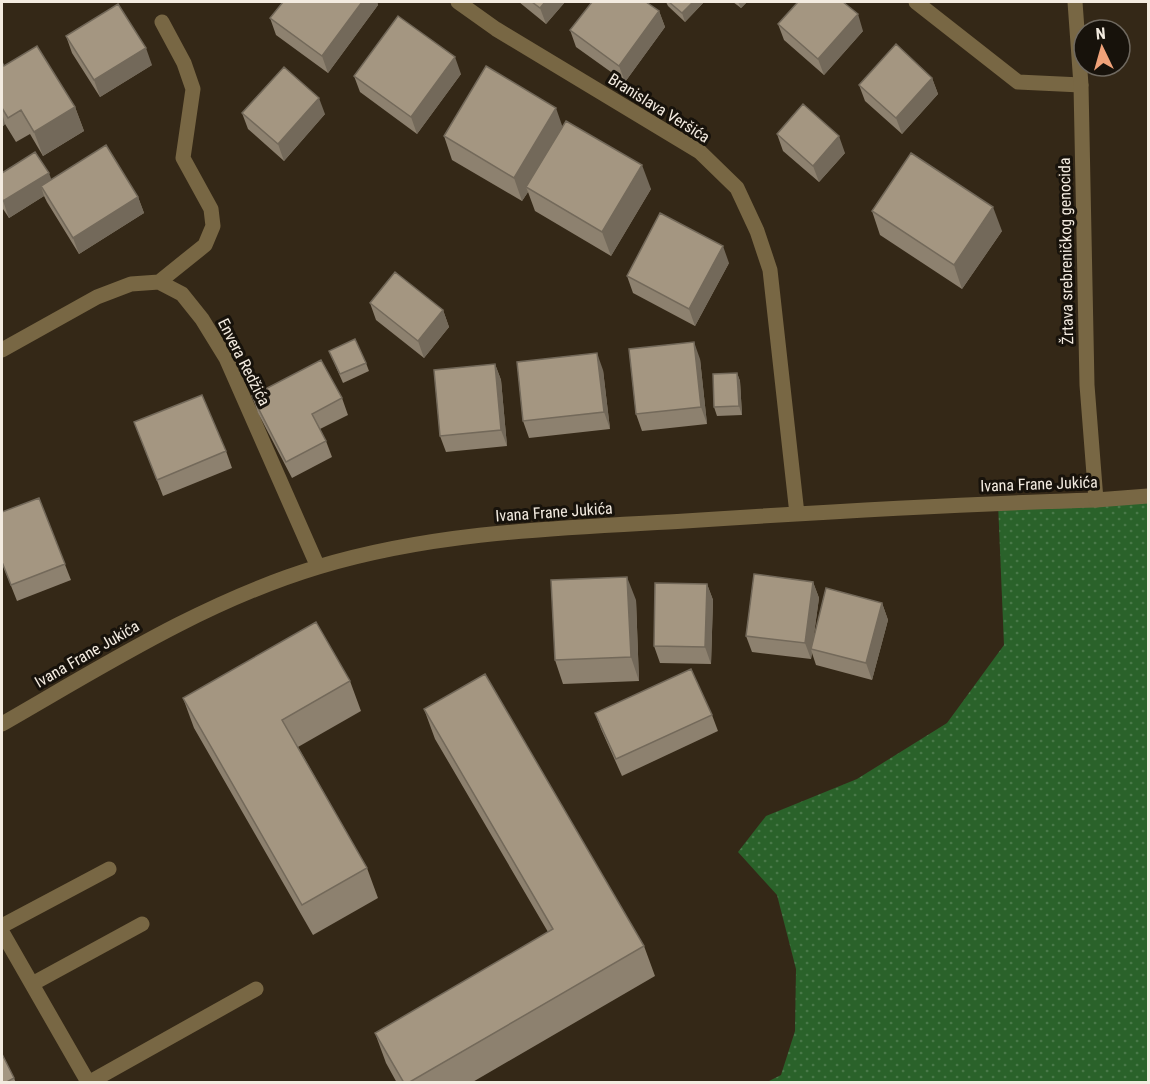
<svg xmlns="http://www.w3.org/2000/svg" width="1150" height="1084" font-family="'Roboto Condensed',sans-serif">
<defs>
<pattern id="grass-dots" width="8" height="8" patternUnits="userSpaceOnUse" patternTransform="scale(1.5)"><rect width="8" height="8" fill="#2a622a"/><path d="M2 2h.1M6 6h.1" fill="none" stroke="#497949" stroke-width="1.8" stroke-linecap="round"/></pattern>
</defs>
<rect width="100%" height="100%" fill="#342817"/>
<path fill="url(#grass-dots)" d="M1148,496V1082H767L781,1075L795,1031L796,969L777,895L738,852L766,816L857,779L947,723L1004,645L998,503Z"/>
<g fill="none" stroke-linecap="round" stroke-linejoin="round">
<path stroke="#786744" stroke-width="15" d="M2,926L109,869
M2,932L88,1082
M32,984L142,924
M90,1082L256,989"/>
<path stroke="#786744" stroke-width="15" d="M458,2L496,29L700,152L737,188L757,231L770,270L797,514
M916,2L1018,82L1081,85
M159,282L205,245L213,226L211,209L183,158L193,89L184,63L162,22
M2,350L97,297L131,284L159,282L182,294L202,319L226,358L318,567
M2,724C103,666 205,601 318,567C437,531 562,528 685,521C822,512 959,504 1096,500"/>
<path stroke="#786744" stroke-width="15" d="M1075,2L1081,85L1087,385L1096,500L1148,496"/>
</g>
<path fill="#8d816f" d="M283,2H377L378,5L328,73L276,35L270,18Z
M519,2H565L546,24Z
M666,2H704L685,22L668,6Z
M733,2H747L741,8Z
M659,11L665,27L625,82L576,47L570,30Z
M778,24L863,31L824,75L784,40Z
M66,36L152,65L100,97L72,53Z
M2,62L4,66L75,107L84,131L43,156L30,134L16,142L5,124L2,127Z
M461,74L417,134L360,92L354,76Z
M932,78L938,94L902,134L865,101L859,85Z
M242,113L325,114L284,161L248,129Z
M562,126L651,189L611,256L535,211L528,192L522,201L452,160L444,136Z
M777,134L845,153L819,182L783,151Z
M2,173L51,180L138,197L144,213L79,254L47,202L44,196L9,218L3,209L2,210Z
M872,211L1002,231L962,289L880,235Z
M729,263L695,326L633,293L627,276Z
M370,303L443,310L449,327L424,358L376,320Z
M329,351L366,363L369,371L343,383Z
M700,359L707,424L642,431L636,414Z
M495,364L501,380L507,446L446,452L440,436Z
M603,370L610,429L529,438L523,421Z
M737,373L740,381L742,415L717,416L714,407Z
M252,396L342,398L348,415L320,429L326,441L332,457L292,478L258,413Z
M134,422L226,451L232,468L163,496Z
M39,498L71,580L17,601L2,563Z
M813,582L819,598L814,634L882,603L888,620L872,680L816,665L812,653L811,659L752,652L746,636Z
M707,584L713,600L711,664L660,663L654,646Z
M636,600L639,681L563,684L555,660Z
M350,681L361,711L298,747L367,868L378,898L313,935L194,728L183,698Z
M424,709L644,946L655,976L471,1083H397L386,1063L375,1033L548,932L435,739Z
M595,713L712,715L718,731L622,776L601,729Z
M14,1078L16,1083H2Z"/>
<path fill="#73695a" d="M362,2H377L378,5L328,73L322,56Z
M545,2H565L546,24L540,8Z
M693,2H704L685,22L682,13Z
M738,2H747L741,8Z
M659,11L665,27L625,82L619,66Z
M858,14L863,31L824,75L818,59Z
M146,48L152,65L100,97L94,80Z
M455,57L461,74L417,134L411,117Z
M932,78L938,94L902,134L896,118Z
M319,98L325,114L284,161L278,144Z
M75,107L84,131L43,156L34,132Z
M556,108L564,131L526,187L528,192L522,201L514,178Z
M2,113L5,124L2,127Z
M839,136L845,153L819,182L813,166Z
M642,165L651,189L611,256L602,232Z
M49,173L55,189L41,186L44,196L9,218L3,201Z
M138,197L144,213L79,254L73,238Z
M993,207L1002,231L962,289L954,265Z
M723,246L729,263L695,326L689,309Z
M443,310L449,327L424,358L418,341Z
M694,342L700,359L707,424L701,407Z
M597,353L603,370L610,429L604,412Z
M495,364L501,380L507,446L501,430Z
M737,373L740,381L742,415L739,406Z
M627,577L636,600L639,681L631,657Z
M813,582L819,598L812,649H811L812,653L811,659L805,643Z
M707,584L713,600L711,664L705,647Z
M882,603L888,620L872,680L866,663Z"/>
<path fill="#a49681" stroke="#73695a" stroke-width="1.5" d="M283,2H362L322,56L270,18Z
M532,2H545L540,8Z
M592,2H646L659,11L619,66L570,30Z
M669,2H693L682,13Z
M798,2H843L858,14L818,59L778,24Z
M118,4L146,48L94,80L66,36Z
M398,16L455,57L411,117L354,76Z
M896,44L932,78L896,118L859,85Z
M37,46L75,107L34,132L21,110L8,118L2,108V62L4,66Z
M486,66L556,108L514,178L444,136Z
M284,67L319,98L278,144L242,113Z
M803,104L839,136L813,166L777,134Z
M566,121L642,165L602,232L526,187Z
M106,145L138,197L73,238L41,186Z
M35,152L49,173L3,201L2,198V173Z
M911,153L993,207L954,265L872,211Z
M660,213L723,246L689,309L627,276Z
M395,272L443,310L418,341L370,303Z
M355,339L366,363L340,374L329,351Z
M694,342L701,407L636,414L629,349Z
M597,353L604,412L523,421L517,362Z
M321,360L342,398L312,414L326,441L286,462L252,396Z
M495,364L501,430L440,436L434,370Z
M737,373L739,406L714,407L713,374Z
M202,395L226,451L157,480L134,422Z
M39,498L65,564L11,585L2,562V512Z
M754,574L813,582L805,643L746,636Z
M627,577L631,657L555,660L551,580Z
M655,583L707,584L705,647L654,646Z
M826,588L882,603L866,663L811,649Z
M316,622L350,681L282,720L367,868L302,905L183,698Z
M691,669L712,715L616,759L595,713Z
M485,674L644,946L408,1083H404L375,1033L553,929L424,709Z
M2,1054L14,1078L5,1083H2Z"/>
<g text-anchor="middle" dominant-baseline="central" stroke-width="6" stroke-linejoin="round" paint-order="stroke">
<g font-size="16" fill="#f3ebe0" stroke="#17120b">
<text transform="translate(659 108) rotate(32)">Branislava Veršića</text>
<text transform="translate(1066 251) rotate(-91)">Žrtava srebreničkog genocida</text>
<text transform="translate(244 362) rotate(63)">Envera Redžića</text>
<text transform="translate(1039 484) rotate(-2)">Ivana Frane Jukića</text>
<text transform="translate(554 512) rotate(-4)">Ivana Frane Jukića</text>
<text transform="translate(87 654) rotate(-30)">Ivana Frane Jukića</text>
</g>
</g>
<rect width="1150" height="1084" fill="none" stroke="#f3ebe0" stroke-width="6"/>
<g transform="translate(1102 48) rotate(355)"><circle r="28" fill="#17120b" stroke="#6f6960" stroke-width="1.5"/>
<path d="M0-4.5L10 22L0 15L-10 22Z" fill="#f0a279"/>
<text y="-9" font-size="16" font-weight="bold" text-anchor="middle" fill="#f3ebe0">N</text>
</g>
</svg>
